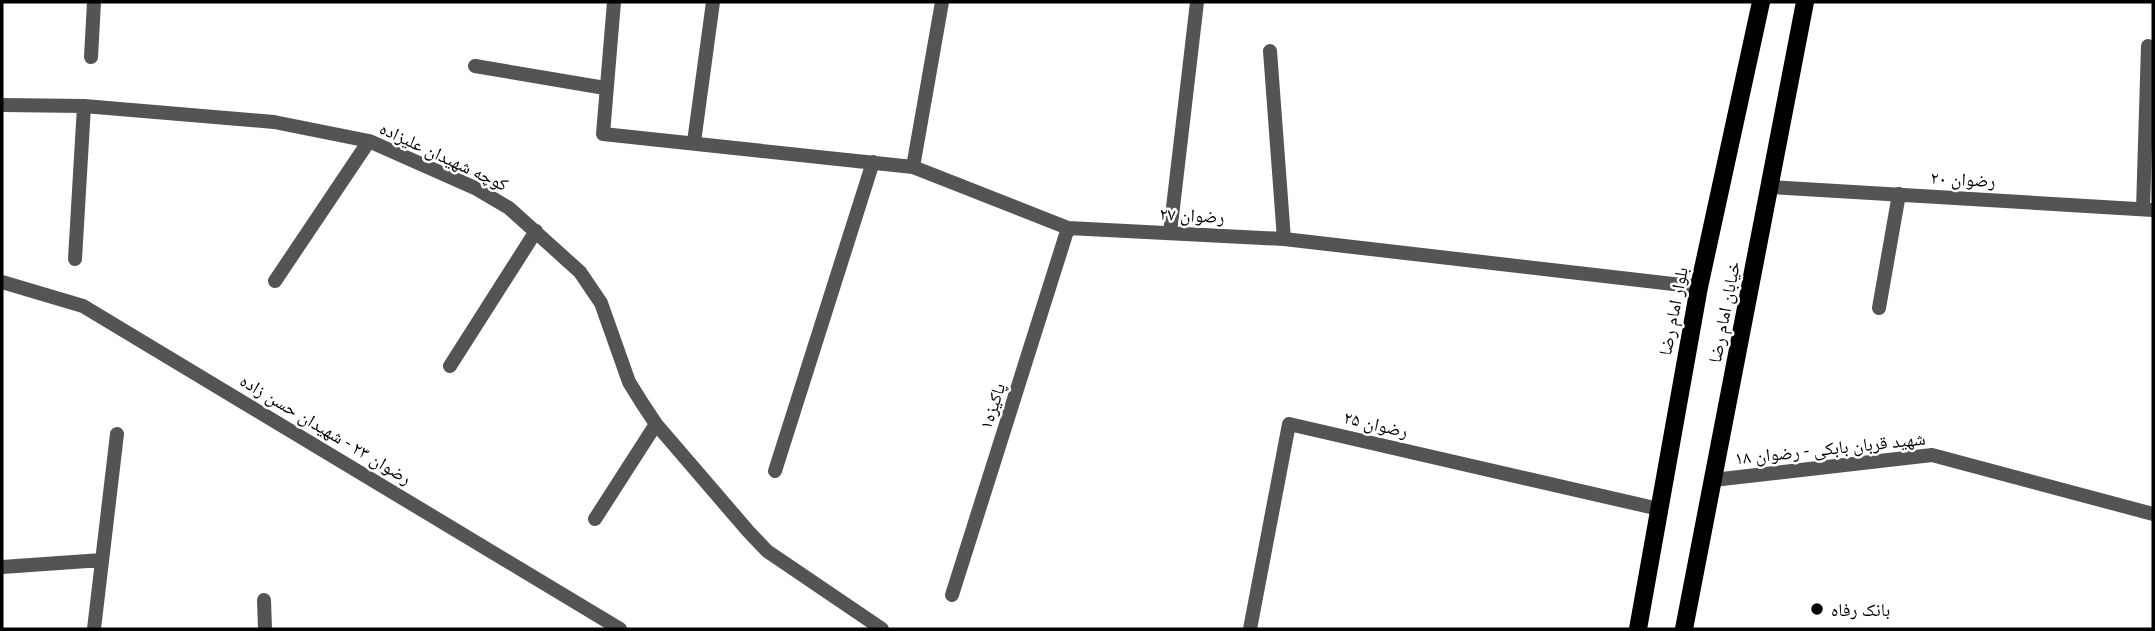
<svg xmlns="http://www.w3.org/2000/svg" width="2155" height="631" font-family="Roboto,'Noto Naskh Arabic',sans-serif">
<rect width="100%" height="100%" fill="#fff"/>
<g fill="none" stroke-linecap="round" stroke-linejoin="round">
<path stroke="#545454" stroke-width="14" d="M614,2L603,134L913,167L1068,228L1284,239L1699,287
M1270,51L1284,239
M91,57L94,2
M475,66L605,88
M2,105L84,106L274,122L369,141L475,188L509,208L580,272L601,303L629,382L642,403L656,424L748,531L767,551L882,629
M694,142L713,2
M913,167L942,2
M1770,187L2153,210
M2143,209L2148,46
M1170,233L1197,2
M75,259L84,106
M275,281L369,141
M2,282L83,306L620,629
M1879,308L1899,194
M450,366L536,231
M775,471L873,162
M1713,480L1932,455L2153,514
M595,519L656,424
M2,567L102,560
M952,595L1068,228
M264,600L265,629
M94,629L117,434
M1250,629L1289,424L1659,509"/>
<path stroke="#000" stroke-width="18" d="M1638,629L1699,287L1761,2
M1684,629L1805,2"/>
</g>
<circle fill="#000" stroke="#fff" stroke-width="2.5" cx="1817" cy="609" r="7"/>
<g text-anchor="middle" dominant-baseline="central" stroke-width="5" stroke-linejoin="round" paint-order="stroke">
<g font-size="18" fill="#000" stroke="#fff">
<text transform="translate(444 156) rotate(25)">کوچه شهیدان علیزاده</text>
<text transform="translate(1963 179) rotate(3)">رضوان ۲۰</text>
<text transform="translate(1192 215) rotate(3)">رضوان ۲۷</text>
<text transform="translate(1673 311) rotate(-79)">بلوار امام رضا</text>
<text transform="translate(1724 312) rotate(-79)">خیابان امام رضا</text>
<text transform="translate(992 406) rotate(-72)">پاکیزه۱</text>
<text transform="translate(1376 424) rotate(13)">رضوان ۲۵</text>
<text transform="translate(326 429) rotate(31)">رضوان ۲۳ - شهیدان حسن زاده</text>
<text transform="translate(1830 448) rotate(-6)">شهید قربان بابکی - رضوان ۱۸</text>
</g>
<g font-size="18" fill="#000" stroke="#fff" text-anchor="start">
<text x="1831" y="609">بانک رفاه</text>
</g>
</g>
<rect width="2155" height="631" fill="none" stroke="#000000" stroke-width="7"/>
</svg>
